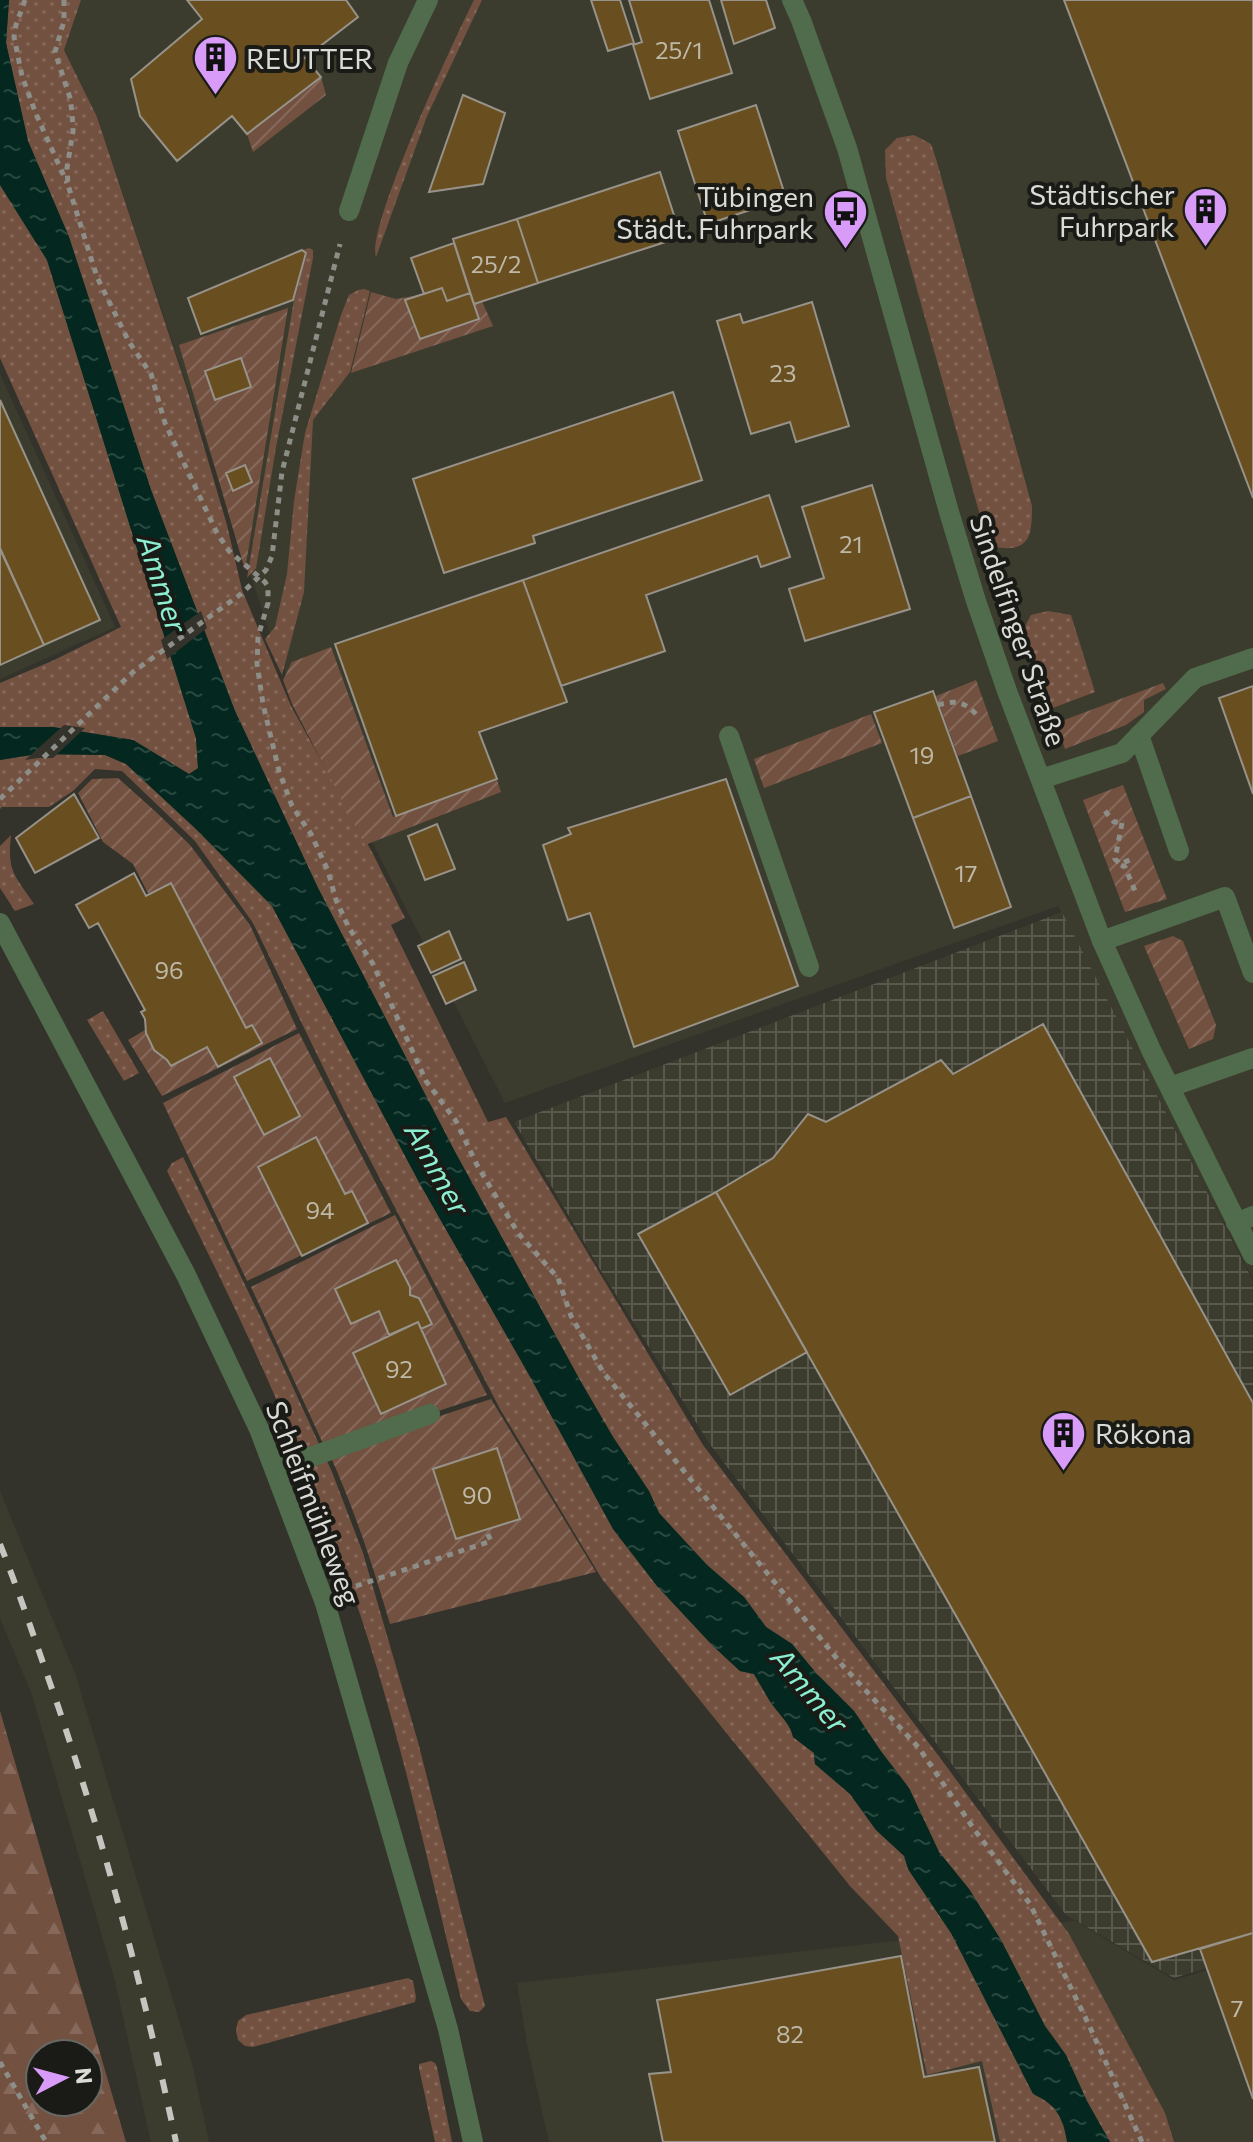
<svg xmlns="http://www.w3.org/2000/svg" width="1253" height="2142" font-family="Commissioner,sans-serif">
<defs>
<pattern id="industrial-grid" width="8" height="8" patternUnits="userSpaceOnUse" patternTransform="scale(2)"><rect width="8" height="8" fill="#3c3c2e"/><path d="M0 4h8M4 0v8" fill="none" stroke="#58584c"/></pattern>
<pattern id="grass-dots" width="8" height="8" patternUnits="userSpaceOnUse" patternTransform="scale(2)"><rect width="8" height="8" fill="#735140"/><path d="M2 2h.1M6 6h.1" fill="none" stroke="#86695b" stroke-width="1.8" stroke-linecap="round"/></pattern>
<pattern id="forest-firs" width="22" height="20" patternUnits="userSpaceOnUse" patternTransform="scale(2)"><rect width="22" height="20" fill="#735140"/><path d="M5 1l3.5 6h-7zM16 11l3.5 6h-7z" fill="#86695b"/></pattern>
<pattern id="garden-furrows" width="10" height="10" patternUnits="userSpaceOnUse" patternTransform="scale(2)"><rect width="10" height="10" fill="#735140"/><path d="M-1 1l2-2M0 10L10 0M9 11l2-2" fill="none" stroke="#86695b"/></pattern>
<pattern id="water-ripples" width="26" height="14" patternUnits="userSpaceOnUse" patternTransform="scale(2)"><rect width="26" height="14" fill="#04281f"/><path d="M2 4q2-2 4 0t4 0M15 11q2-2 4 0t4 0" fill="none" stroke="#28473f"/></pattern>
</defs>
<rect width="100%" height="100%" fill="#33332b"/>
<path fill="#3c3c2e" d="M81,0H1253V1279L1058,906L505,1103L278,657L97,117L64,50Z
M0,374L115,627L0,679Z
M0,1491L76,1676L192,2064L209,2142H151L115,1981L32,1695L0,1618Z
M1075,1921L1174,1980L1253,1957V2142H549L528,2049L517,1983Z"/>
<path fill="url(#industrial-grid)" d="M1062,912L1253,1281V1954L1174,1978L1066,1915L709,1443L598,1266L514,1122Z"/>
<path fill="url(#grass-dots)" d="M9,0H81L64,50L97,117L188,392L227,525L242,590L291,706L373,854L405,918L391,925L488,1122L506,1117L703,1445L941,1759L1069,1934L1165,2113L1174,2142H1110L1087,2102L1066,2055L1045,2026L1001,1940L969,1889L939,1852L909,1788L880,1750L854,1711L816,1673L792,1644L766,1627L744,1597L707,1565L659,1513L649,1491L613,1437L581,1382L454,1150L318,888L235,711L151,490L69,237L28,141L6,43Z
M474,0H482L427,116L376,257C366,227 455,38 474,0Z
M914,135L931,144L937,162L1032,506C1032,536 1030,553 994,547L981,519L886,178L885,150L897,138Z
M0,185L47,260L196,738L198,769L189,774L133,740L53,727H0V683L52,661L121,627L0,358Z
M309,248L313,250V258L276,447L258,557L256,568L247,578L294,300L307,253L303,250Z
M364,289L370,291L350,372L313,420L304,592L282,675L265,639L275,627L287,574L294,501L305,433L341,315L349,295L358,290Z
M1048,611L1071,615L1095,692L1050,709L1028,651L1023,630L1031,615Z
M37,754L105,755L126,764L196,829L272,906L420,1184L528,1373L613,1529L657,1586L713,1646L740,1671L754,1674C759,1682 763,1690 768,1698C775,1711 791,1723 793,1737L814,1753L815,1764L850,1794L876,1830L905,1856L908,1869L951,1933L1049,2101C1059,2113 1065,2127 1067,2142H1000L982,2061L927,2075L898,1936L850,1886L602,1579L500,1409L344,1110L253,923L195,841L122,771L95,769L73,791L49,807H2L0,809V760Z
M11,835C7,872 14,874 34,904L15,911L0,888V846Z
M103,1011L139,1073L124,1081L87,1020Z
M183,1157L261,1318L332,1472L363,1553L418,1742L485,2006L479,2012L470,2011L461,1999C426,1855 395,1708 344,1568C296,1433 232,1299 167,1171L172,1163Z
M408,1978L413,1981L416,1997L415,2002L412,2003L253,2047L245,2046L238,2040L236,2031L238,2021L246,2015Z
M431,2061L435,2063L437,2067L452,2142H435L419,2068V2064Z"/>
<path fill="url(#forest-firs)" fill-rule="evenodd" d="M0,1711L126,2142H0ZM40,2054H88V2102H40Z"/>
<path fill="url(#garden-furrows)" d="M321,77L326,95L253,152L247,134Z
M472,279L493,326L351,373L371,292L396,299L424,294Z
M288,308L245,570L179,345Z
M331,647L393,817L497,780L501,792L365,845L292,704L283,680L292,662Z
M976,680L998,741L958,756L936,696Z
M1163,683L1166,689L1144,700V712L1126,725L1065,749L1056,723Z
M871,714L882,743L764,788L754,759Z
M118,778L156,812L190,845L250,925L297,1029L162,1096L128,1040L201,997L133,864L103,842L78,793L92,779Z
M1123,785L1167,899L1125,912L1083,800Z
M1173,936L1183,941L1216,1025L1213,1039L1189,1049L1144,946Z
M299,1033L391,1213L247,1281L163,1103Z
M395,1215L487,1395L325,1448L251,1287Z
M491,1399L596,1572L390,1624C372,1563 355,1511 329,1453Z"/>
<path fill="url(#water-ripples)" d="M0,0H9L6,43L28,141L69,237L151,490L235,711L318,888L454,1150L581,1382L613,1437L649,1491L659,1513L707,1565L744,1597L766,1627L792,1644L816,1673L854,1711L880,1750L909,1788L939,1852L969,1889L1001,1940L1045,2026L1066,2055L1087,2101L1110,2142H1067C1064,2117 1055,2104 1033,2094L951,1933L908,1869L904,1856L876,1830L850,1794L815,1764L814,1753L793,1737C791,1723 775,1711 768,1698C763,1690 759,1682 754,1674L740,1671L713,1646L657,1586L613,1529L528,1373L420,1184L272,906L196,829L126,764L105,755L37,754L0,760V727H53L133,740L189,774L198,768L196,738L47,260L0,185Z"/>
<path fill="#33332b" d="M201,611L207,628L167,659L161,640Z
M64,725L85,728L53,758H38L25,760Z"/>
<path fill="#694e1f" stroke="#97928a" stroke-width="2" d="M187,0H346L358,17L305,58L321,77L247,134L232,116L177,161L140,116L131,79L202,19Z
M591,0H620L634,43L608,51Z
M629,0H709L732,73L650,99L633,45L642,42Z
M721,0H766L775,28L734,44Z
M1064,0H1253V498Z
M463,95L505,113L483,184L429,192Z
M756,105L786,198L708,224L678,131Z
M660,172L681,237L538,283L517,219Z
M517,219L538,283L474,304L453,239Z
M454,243L470,293L447,301L442,288L424,294L411,258Z
M302,250L306,253L293,300L201,334L188,298Z
M442,288L447,301L470,293L479,319L420,339L405,300Z
M812,302L849,426L796,442L790,422L751,434L717,321L740,314L743,323Z
M241,358L251,387L215,400L205,371Z
M673,392L702,480L533,536L535,543L444,573L413,479Z
M0,400L100,620L44,645L0,548Z
M245,465L252,482L233,491L226,473Z
M872,485L910,609L805,641L789,589L824,578L802,507Z
M769,495L790,557L761,567L757,556L646,595L665,651L561,686L523,580Z
M0,549L44,645L0,665Z
M523,580L567,702L479,732L497,779L396,816L335,644Z
M1253,686V794L1219,698Z
M933,691L971,796L913,818L874,712Z
M726,779L798,986L634,1047L590,913L568,920L543,845L571,834L568,828Z
M74,794L99,838L35,873L16,838Z
M971,796L1011,907L954,928L913,818Z
M437,824L455,869L425,880L408,836Z
M134,873L146,896L171,883L246,1028L252,1025L262,1043L218,1067L207,1047L171,1066L167,1060L154,1050L146,1033L145,1019L141,1012L145,1010L98,923L89,928L76,905Z
M449,931L461,959L431,973L418,946Z
M464,962L476,990L446,1004L433,976Z
M1043,1024L1253,1403V1933L1152,1962L716,1192L773,1158L808,1114L826,1122L941,1060L953,1074Z
M270,1058L300,1116L264,1135L234,1077Z
M316,1137L345,1194L352,1191L368,1223L302,1256L258,1167Z
M716,1192L807,1352L730,1395L638,1234Z
M396,1260L410,1287V1295L419,1298L432,1324L421,1329L418,1322L389,1335L379,1311L351,1324L335,1289Z
M418,1322L446,1384L381,1414L353,1353Z
M497,1448L520,1519L456,1539L433,1469Z
M1253,1933V2099L1200,1949Z
M901,1956L924,2077L979,2067L995,2142H663L649,2074L671,2072L657,2000Z"/>
<g fill="none" stroke-linecap="round" stroke-linejoin="round">
<path stroke="#8d8e87" stroke-width="5" stroke-dasharray="6 6" stroke-linecap="butt" d="M25,0L16,25L14,37L22,76L36,114L67,183
M64,0V21L55,52L70,98L72,112L73,131L67,168L68,185L97,277L129,342L151,374L165,423L217,533L229,551L265,582L268,587V603L258,637L257,664L263,704L279,771L292,806L311,834L328,871L336,900L349,928L373,964L426,1081L456,1121L477,1165L518,1233L558,1278L571,1316L603,1372L843,1666L919,1748L974,1829L1030,1904L1089,2025L1142,2142
M938,705C957,700 963,701 977,715
M0,799L133,672L241,594L266,570L272,556L282,472L340,244
M1105,811L1114,822H1124
M1122,823L1115,859L1120,864L1135,858
M1121,865L1125,867L1135,891
M356,1586L491,1541L486,1530
M0,2062L46,2142"/>
<path stroke="#506c4c" stroke-width="20" d="M1139,735L1179,851
M729,736L809,967
M1041,779L1122,753L1195,678L1253,658
M1102,941L1225,897L1253,973
M1170,1087L1253,1058
M1236,1223L1253,1216
M275,1470L430,1414"/>
<path stroke="#506c4c" stroke-width="20" d="M792,0L801,20L847,148L949,512L976,601L1007,691L1102,941L1152,1052L1253,1255
M349,211L398,63L428,0
M0,923L186,1275L259,1429L325,1603L448,2029L473,2142"/>
<path stroke="#c5c6c0" stroke-width="6" stroke-dasharray="14 14" stroke-linecap="butt" d="M0,1544C21,1597 39,1652 58,1706C106,1849 145,1995 176,2142"/>
</g>
<defs>
<symbol id="building-pin" viewBox="-11 -11 22 30"><path d="M0 17L-7.5 6A9.5 9.5 0 1 1 7.5 6Z" fill="#d89bf8" stroke="#1a1b17"/><path d="M-4-6H4V6H1V3H-1V6H-4ZM-2.5-4.3h1.7v1.8h-1.7ZM.8-4.3h1.7v1.8H.8ZM-2.5-1h1.7V.8h-1.7ZM.8-1h1.7V.8H.8Z" fill="#111"/></symbol>
<symbol id="bus-pin" viewBox="-11 -11 22 30"><path d="M0 17L-7.5 6A9.5 9.5 0 1 1 7.5 6Z" fill="#d89bf8" stroke="#1a1b17"/><path d="M-5-6H5V4H4V6H2V4H-2V6H-4V4H-5ZM-3.5-4V0h7V-4ZM-3.5 1.2v1.5H-2V1.2ZM2 1.2v1.5H3.5V1.2Z" fill="#111"/></symbol>
</defs>
<g fill-rule="evenodd">
<use href="#building-pin" x="190" y="32" width="51" height="69"/>
<use href="#building-pin" x="1180" y="184" width="51" height="69"/>
<use href="#bus-pin" x="820" y="186" width="51" height="69"/>
<use href="#building-pin" x="1038" y="1408" width="51" height="69"/>
</g>
<g text-anchor="middle" dominant-baseline="central" stroke-width="8" stroke-linejoin="round" paint-order="stroke">
<g font-size="24" fill="#beb8a8">
<text x="679" y="49">25/1</text>
<text x="496" y="263">25/2</text>
<text x="783" y="372">23</text>
<text x="851" y="543">21</text>
<text x="922" y="754">19</text>
<text x="966" y="872">17</text>
<text x="169" y="969">96</text>
<text x="320" y="1209">94</text>
<text x="399" y="1368">92</text>
<text x="477" y="1494">90</text>
<text x="1237" y="2007">7</text>
<text x="790" y="2033">82</text>
</g>
<g font-size="28" fill="#dadbd6" stroke="#1a1b17" text-anchor="start">
<text x="246" y="58">REUTTER</text>
<text x="1175" y="194" text-anchor="end">Städtischer<tspan x="1175" dy="32">Fuhrpark</tspan></text>
<text x="814" y="196" text-anchor="end">Tübingen<tspan x="814" dy="32">Städt. Fuhrpark</tspan></text>
<text x="1095" y="1433">Rökona</text>
</g>
<g font-size="28" fill="#dadbd6" stroke="#1a1b17">
<text transform="translate(1019 630) rotate(71)">Sindelfinger Straße</text>
<text transform="translate(314 1503) rotate(69)">Schleifmühleweg</text>
</g>
<g font-size="30" font-style="italic" fill="#8beed0" stroke="#1a1b17">
<text transform="translate(164 583) rotate(72)">Ammer</text>
<text transform="translate(439 1168) rotate(61)">Ammer</text>
<text transform="translate(811 1689) rotate(50)">Ammer</text>
</g>
</g>
<g transform="translate(64 2078) rotate(84)"><circle r="38" fill="#1a1b17" stroke="#676863" stroke-width="2"/>
<path d="M0-6L14 30L0 20L-14 30Z" fill="#d89bf8"/>
<text y="-12" font-size="22" font-weight="bold" text-anchor="middle" fill="#dadbd6">N</text>
</g>
</svg>
